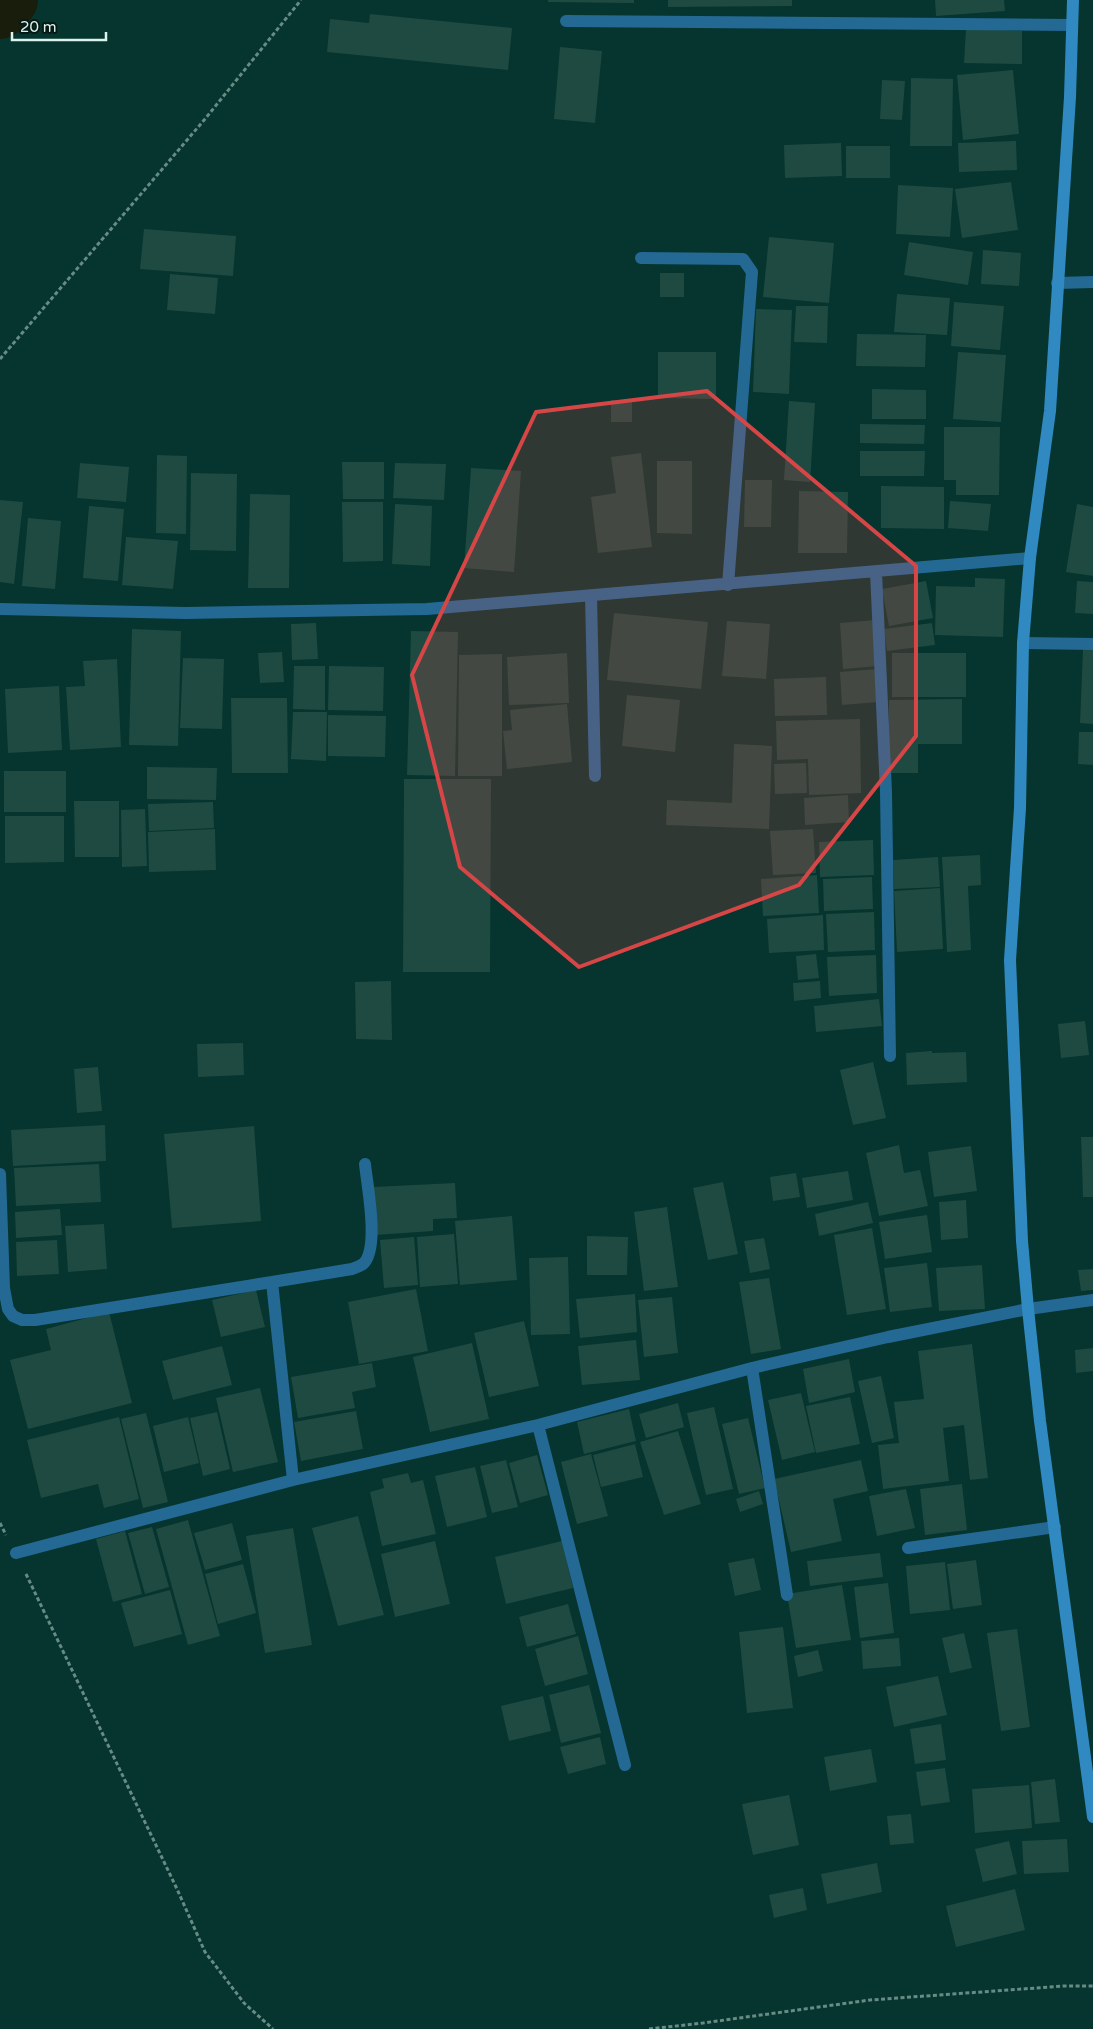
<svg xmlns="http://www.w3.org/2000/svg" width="1093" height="2029" font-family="'Varela Round',sans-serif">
<rect width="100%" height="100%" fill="#05352e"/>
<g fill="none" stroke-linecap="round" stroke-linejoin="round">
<path stroke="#191d0c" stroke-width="56" d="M0,11L10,0"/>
</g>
<path fill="#1e4a42" d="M548,0H634V3L548,2Z
M668,0H792V6L668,7Z
M935,0H1004L1005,11L936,16Z
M370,14L512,28L508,70L327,52L330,19L369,23Z
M966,29L1022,31V64L964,63Z
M560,47L602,51L595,123L554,119Z
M1013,70L1019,134L963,140L957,75Z
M911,78L953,79L952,146H910Z
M882,80L905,81L902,120L880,119Z
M1016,141L1017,170L959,172L958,143Z
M841,143L842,176L785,178L784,145Z
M846,146H890V178H846Z
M1011,182L1018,230L962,238L955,189Z
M898,185L953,188L950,237L896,234Z
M144,229L236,236L233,276L140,269Z
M769,237L834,243L829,303L763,297Z
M909,242L973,252L968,285L904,275Z
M983,250L1021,253L1019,286L981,284Z
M660,273H684V297H660Z
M170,274L218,278L215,314L167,310Z
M897,294L950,298L947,335L894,332Z
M954,302L1004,306L1000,350L951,346Z
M796,306H828L827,343L794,342Z
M756,309L792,310L789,394L753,392Z
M857,334L926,335L925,367L856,366Z
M658,352H716V399L658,398Z
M958,352L1006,355L1001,422L953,419Z
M872,389L926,390V419H872Z
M611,400H632V422H611Z
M789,401L815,403L810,482L784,480Z
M860,424L925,425L924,444L860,443Z
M944,427H1000L999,495H956V480H944Z
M860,451H925L924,476H860Z
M641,453L652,547L598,553L591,497L616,493L611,457Z
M157,455L187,456L186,534L156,533Z
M657,461H692V534L657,533Z
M342,462H384V499H343Z
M80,463L129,467L126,502L77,498Z
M395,463L446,464L444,500L393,498Z
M471,468L521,471L514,572L464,568Z
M191,473L237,474L236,551L190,550Z
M745,480H772L771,527H744Z
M881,486L944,487V529L881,528Z
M799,491L848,492L847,553H798Z
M250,494L290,495L289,588H248Z
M0,500L23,502L14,584L0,582Z
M950,501L991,504L988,531L948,528Z
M342,502H383V561L343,562Z
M395,504L432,506L430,566L392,564Z
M1077,504L1093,507V576L1066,572Z
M89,506L124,509L118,581L83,578Z
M28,518L61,521L55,589L22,586Z
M126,537L178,541L173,589L122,585Z
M975,578L1005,579L1003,637L935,635L936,586L975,587Z
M926,581L933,618L889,626L882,589Z
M1077,581L1093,582V614L1075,613Z
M614,613L708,622L701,689L607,680Z
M876,620L879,666L843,669L840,623Z
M727,621L770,624L766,679L722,676Z
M316,623L318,659L292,660L291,624Z
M932,623L935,645L887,651L884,629Z
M132,629L181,631L178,746L129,745Z
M411,631L458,632L455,776L407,775Z
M1083,649H1093V724L1080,723Z
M282,652L284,682L260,683L258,653Z
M567,653L569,703L509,705L507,657Z
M892,653H966V697H892Z
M502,654V776H458L459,655Z
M183,658L224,659L222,729L180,728Z
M117,659L121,747L70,750L66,687L85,686L83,661Z
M294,666H325V710L293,709Z
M329,666L384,667L383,711L328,710Z
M877,669L878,702L842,705L840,672Z
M826,677L827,715L775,716L774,679Z
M59,686L62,750L8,753L5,689Z
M627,695L680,700L675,752L622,746Z
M231,698H287L288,773H232Z
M962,699V744H918V773H889V700Z
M567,704L572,762L507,769L503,731L512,730L510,710Z
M293,712H327L326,761L291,759Z
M328,715L386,716L385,757L328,756Z
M860,719L861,793L809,795L808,759L777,760L776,721Z
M1079,732H1093V765L1078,764Z
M734,744L772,746L769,829L666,825L667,800L732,803Z
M806,763L807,793L775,794L774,764Z
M147,767L217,768L216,800L147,799Z
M4,771H66V812H4Z
M404,779H491L490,972H403Z
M848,795L849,822L805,825L804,798Z
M74,801H119V857H75Z
M213,802L214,828L149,831L148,804Z
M145,809L147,866L122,867L121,810Z
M5,816H64V862L5,863Z
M215,829L216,870L149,872L148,832Z
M813,829L816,873L773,875L770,831Z
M873,840L874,875L820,877L819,842Z
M980,855L981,885L968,886L971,950L947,952L942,857Z
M938,857L940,887L894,889L893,860Z
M817,875L819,913L763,916L761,879Z
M872,877L873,909L824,911L823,879Z
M940,888L943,949L897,952L894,891Z
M874,912L875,950L828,952L826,914Z
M823,915L824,950L769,953L767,919Z
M816,954L819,978L798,980L796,956Z
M876,955L877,993L829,996L827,957Z
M391,981L392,1040L356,1039L355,982Z
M820,981L821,998L794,1001L793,983Z
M879,999L882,1026L816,1032L814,1006Z
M1085,1021L1089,1055L1061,1058L1058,1024Z
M243,1043L244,1075L198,1077L197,1044Z
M932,1051V1053L966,1052L967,1082L907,1085L906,1053Z
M873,1062L886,1118L853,1125L840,1070Z
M98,1067L102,1111L77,1113L74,1069Z
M105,1125L106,1161L13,1166L11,1130Z
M254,1126L261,1221L172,1228L164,1134Z
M1081,1137H1093V1197H1083Z
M899,1145L904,1173L920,1170L928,1206L879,1216L866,1153Z
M971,1146L977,1191L934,1197L928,1152Z
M99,1164L101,1202L16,1206L14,1168Z
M848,1171L853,1200L807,1208L802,1178Z
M796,1173L800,1197L773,1201L770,1177Z
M723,1182L738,1254L708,1260L693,1188Z
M455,1183L457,1218L433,1219V1231L375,1235L373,1187Z
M966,1200L968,1238L941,1240L939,1202Z
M868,1202L873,1223L819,1236L815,1214Z
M667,1207L678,1287L644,1291L634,1212Z
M60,1209L62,1235L16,1238L15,1212Z
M927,1215L932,1252L885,1259L879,1222Z
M512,1216L517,1280L460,1285L455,1221Z
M104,1224L107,1269L68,1272L65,1226Z
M872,1228L886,1309L847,1315L834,1235Z
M454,1234L458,1284L420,1287L417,1237Z
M587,1236L628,1237L627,1275H587Z
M414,1237L418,1285L384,1288L380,1240Z
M764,1238L770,1269L750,1273L744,1241Z
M57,1240L59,1274L17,1276L16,1242Z
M568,1257L570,1334L531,1335L529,1258Z
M927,1263L932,1307L890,1312L884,1268Z
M982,1265L985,1309L939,1311L936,1268Z
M1093,1269V1290L1081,1291L1078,1270Z
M769,1278L781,1349L751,1354L739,1282Z
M416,1289L428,1351L359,1364L348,1302Z
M256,1290L265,1327L221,1337L212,1300Z
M635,1294L637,1332L580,1338L576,1299Z
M672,1297L678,1353L644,1357L638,1300Z
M109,1312L132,1403L28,1429L10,1360L51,1350L46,1329Z
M524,1321L539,1386L489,1397L474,1333Z
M636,1340L640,1380L582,1385L578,1346Z
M472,1343L489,1419L430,1432L413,1357Z
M972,1344L988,1478L970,1480L964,1425L943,1428L949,1481L883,1489L878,1445L899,1443L894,1402L924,1399L918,1351Z
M222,1346L232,1385L173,1400L162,1361Z
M1093,1348V1371L1076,1373L1075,1350Z
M849,1359L855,1392L809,1403L803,1369Z
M372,1363L376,1387L352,1392L355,1408L298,1418L291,1377Z
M881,1376L894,1438L872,1443L858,1381Z
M260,1388L278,1462L233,1472L216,1398Z
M801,1393L815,1452L782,1460L768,1400Z
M850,1397L860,1444L816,1453L806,1406Z
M678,1403L684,1427L646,1438L639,1414Z
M714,1407L733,1489L706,1495L687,1413Z
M629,1409L636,1441L584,1454L577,1422Z
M356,1411L363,1449L301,1461L294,1422Z
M217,1412L230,1469L203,1476L190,1418Z
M146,1413L168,1502L143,1508L121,1419Z
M119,1417L139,1499L104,1508L98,1484L41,1498L27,1440Z
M188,1417L199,1463L164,1472L153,1426Z
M748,1418L765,1488L739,1494L722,1424Z
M678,1431L701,1504L664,1515L640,1442Z
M635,1444L643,1477L601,1487L593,1455Z
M591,1454L608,1516L577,1524L561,1462Z
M537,1455L548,1495L520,1503L509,1463Z
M506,1460L518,1507L492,1513L480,1466Z
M861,1460L868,1491L833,1499L842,1541L791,1552L774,1479Z
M475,1467L487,1517L447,1527L435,1476Z
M408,1473L411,1483L423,1480L436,1534L382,1546L370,1492L384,1488L382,1479Z
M962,1484L967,1530L925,1535L920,1489Z
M906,1489L915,1528L877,1536L869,1496Z
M759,1491L763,1504L740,1512L736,1499Z
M358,1516L384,1615L338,1626L312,1528Z
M188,1520L220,1636L188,1645L156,1529Z
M232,1523L242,1560L205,1570L194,1533Z
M152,1527L169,1587L145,1594L128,1533Z
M293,1528L312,1645L265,1653L246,1536Z
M125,1531L142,1594L113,1602L96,1539Z
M435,1541L450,1604L395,1617L381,1554Z
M562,1541L573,1588L506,1604L495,1557Z
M880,1553L883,1577L810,1586L807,1561Z
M754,1558L761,1590L735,1596L728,1563Z
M976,1560L982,1605L953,1609L947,1564Z
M945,1562L950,1610L910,1614L906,1566Z
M243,1564L256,1613L218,1624L205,1574Z
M888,1583L894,1633L860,1638L854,1587Z
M842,1585L851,1640L796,1648L787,1594Z
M170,1590L182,1634L134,1647L121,1603Z
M568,1604L576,1634L527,1647L519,1617Z
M783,1627L793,1708L747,1713L739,1632Z
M1017,1629L1030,1727L1001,1731L987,1633Z
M964,1633L972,1668L950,1673L942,1638Z
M578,1636L588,1674L545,1686L535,1649Z
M899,1638L901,1666L863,1669L861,1641Z
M818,1650L823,1671L798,1677L794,1656Z
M938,1676L947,1715L894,1727L886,1687Z
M589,1685L601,1733L561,1743L549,1695Z
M543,1696L551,1731L509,1741L501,1706Z
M941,1724L946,1760L915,1764L910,1729Z
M600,1737L606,1764L568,1774L560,1747Z
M871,1749L877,1782L830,1791L824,1757Z
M945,1768L950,1802L921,1806L916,1772Z
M1055,1779L1060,1822L1035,1824L1031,1782Z
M1029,1785L1032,1828L975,1833L972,1789Z
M789,1795L799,1845L753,1855L742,1804Z
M911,1814L914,1843L890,1845L887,1816Z
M1067,1839L1069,1872L1024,1874L1022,1841Z
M1009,1841L1017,1874L983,1882L975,1849Z
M877,1863L882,1892L827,1904L821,1874Z
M803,1888L807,1910L774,1918L769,1895Z
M1015,1889L1025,1930L956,1947L946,1906Z"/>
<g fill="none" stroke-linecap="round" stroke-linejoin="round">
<path stroke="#678b85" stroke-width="3" stroke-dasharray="4 2.5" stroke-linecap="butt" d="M0,359L205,119L301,0
M0,1523L6,1535
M26,1574L177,1889L205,1952L244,2003L273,2029
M649,2029L703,2023L870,2000L1064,1986H1093"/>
<path stroke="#236994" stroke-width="12" d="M566,21L1071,25
M641,258L743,259L752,272L728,585
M1057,283L1093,282
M876,572L886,792L890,1056
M591,596L595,776
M0,609L186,613L427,609L1030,558
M1023,643L1093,644
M0,1174L4,1288L8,1309L13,1316L22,1320H35L272,1282
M752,1368L787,1595
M538,1425L625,1765
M293,1480L272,1282L352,1269C355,1268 360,1266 363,1264C380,1249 367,1185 365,1164
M908,1548L1055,1527
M16,1553L293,1480L538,1425L752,1368L888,1337L1028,1309L1093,1300"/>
<path stroke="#3089c0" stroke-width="12" d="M1073,0L1070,97L1050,411L1030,558L1023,643L1020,808L1010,960L1022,1241L1028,1309L1040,1421L1093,1817"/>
</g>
<path fill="#d74646" fill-opacity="0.2" stroke="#d74646" stroke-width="4" stroke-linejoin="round" d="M707,391L916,566V736L799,885L579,967L460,867L412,675L536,412Z"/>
<path d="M12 32v8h94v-8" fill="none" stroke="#dcf3ed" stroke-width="2.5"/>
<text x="20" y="32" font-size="15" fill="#dcf3ed" stroke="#071915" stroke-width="4" paint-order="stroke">20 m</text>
</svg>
